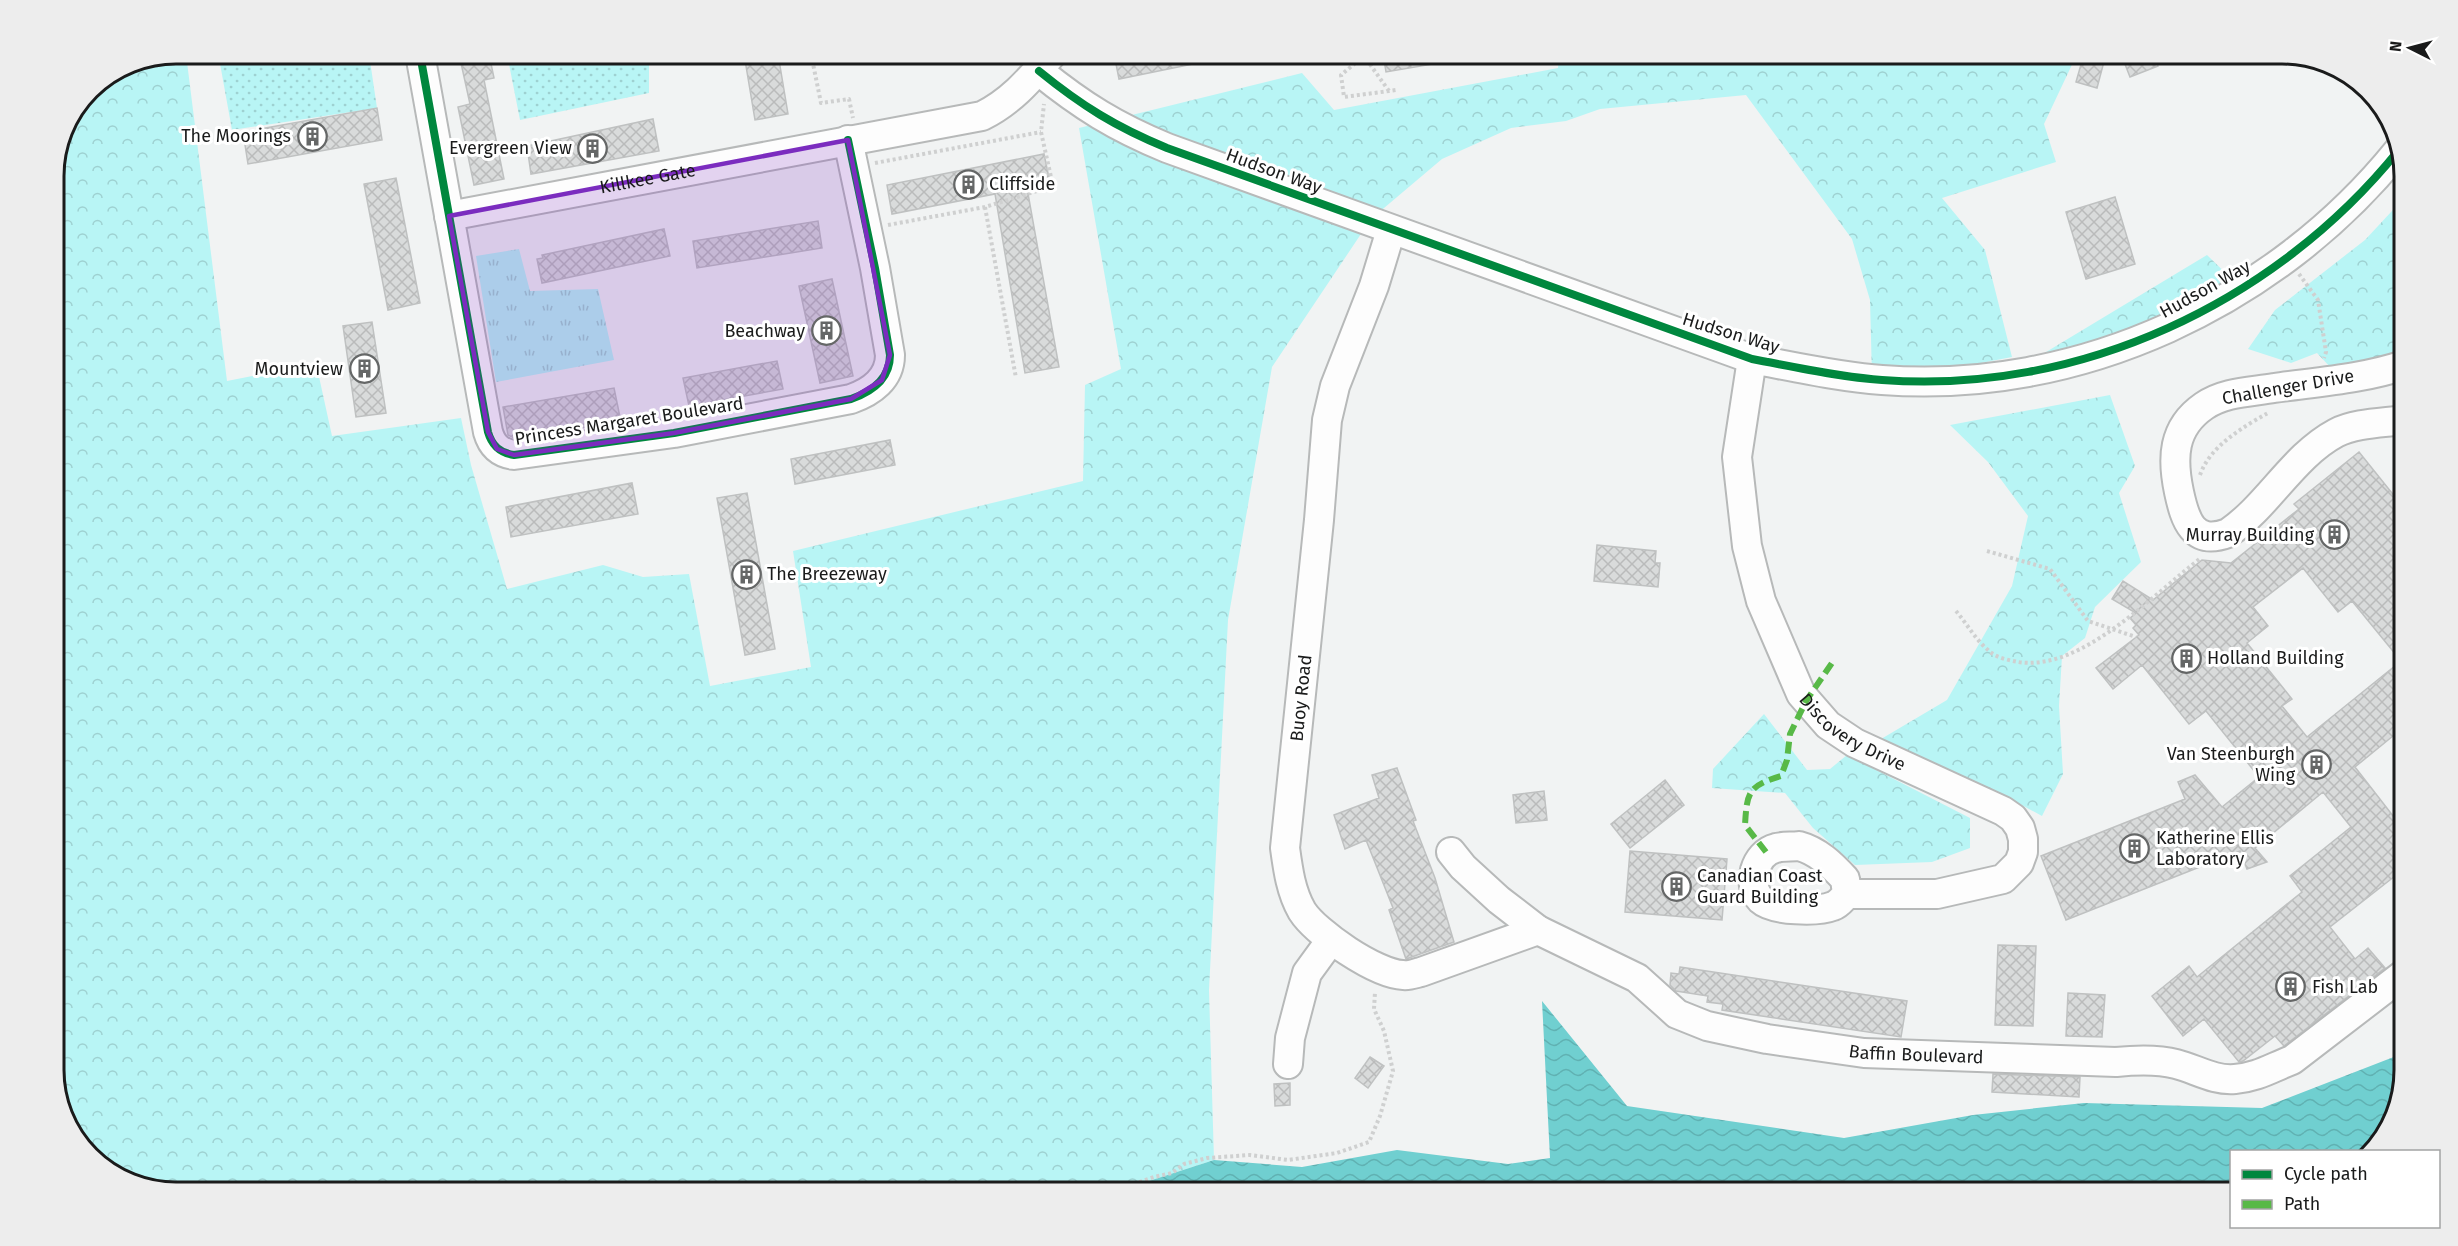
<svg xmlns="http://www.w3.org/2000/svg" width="2458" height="1246" font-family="'Fira Sans',sans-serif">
<defs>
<pattern id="grass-tufts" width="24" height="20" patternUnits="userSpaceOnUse" patternTransform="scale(1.5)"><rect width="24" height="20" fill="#b8f5f5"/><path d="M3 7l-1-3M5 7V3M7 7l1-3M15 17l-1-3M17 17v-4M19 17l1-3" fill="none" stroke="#9ed1d1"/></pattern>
<pattern id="forest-crowns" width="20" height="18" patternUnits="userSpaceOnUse" patternTransform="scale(1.5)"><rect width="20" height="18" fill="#b8f5f5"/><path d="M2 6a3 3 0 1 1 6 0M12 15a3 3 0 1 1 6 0" fill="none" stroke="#9ed1d1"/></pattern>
<pattern id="park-dots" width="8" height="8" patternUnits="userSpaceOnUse" patternTransform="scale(1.5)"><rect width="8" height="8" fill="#b8f5f5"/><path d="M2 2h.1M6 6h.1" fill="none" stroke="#9ed1d1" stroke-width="1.8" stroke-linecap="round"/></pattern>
<pattern id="water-waves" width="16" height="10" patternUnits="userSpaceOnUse" patternTransform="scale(1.5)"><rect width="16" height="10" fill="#70cfd0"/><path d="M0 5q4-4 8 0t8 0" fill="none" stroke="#60b1b2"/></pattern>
<pattern id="building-cross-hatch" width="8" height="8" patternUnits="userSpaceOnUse" patternTransform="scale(1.5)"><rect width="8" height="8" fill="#d9dbdb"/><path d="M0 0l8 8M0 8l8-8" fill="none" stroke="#babbbb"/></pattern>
</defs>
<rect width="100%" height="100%" fill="#f1f3f3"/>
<path fill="url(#grass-tufts)" d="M519,249L530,291L598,289L614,360L496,382L476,256Z"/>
<path fill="url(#forest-crowns)" d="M176,54H186L227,381L316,363L332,436L461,418L471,465L507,589L603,565L643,577L689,574L710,686L811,667L793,551L1083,481L1085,385L1121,369L1079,128L1302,73L1334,110L1558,68L1559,54H2077L2044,124L2056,162L1942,198L1985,250L2012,357L1950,369L1872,377L1870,300L1852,239L1746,95L1600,109L1566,121L1511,128L1442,159L1371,219L1272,367L1228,620L1209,990L1214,1160L1115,1192H176L122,1180L75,1138L54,1078V169L63,129L90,90L130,63Z
M2404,198V348L2394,356L2332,369L2317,353L2291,363L2248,349L2275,310L2365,240Z
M2207,255L2240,287L2008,375Z
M2110,395L2135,466L2119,493L2141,562L2095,607L2085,638L2062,656L2059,706L2063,774L2042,816L2018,803L1876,742L1947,700L2012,586L2028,516L1988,462L1950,425Z
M1764,714L1807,770L1830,769L1847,755L1970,818V848L1932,862L1855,865L1813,828L1785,793L1712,788L1713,769Z"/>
<path fill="url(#park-dots)" d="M242,54H369L377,108L232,130L219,58Z
M507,54H649V93L520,120Z"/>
<path fill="url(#water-waves)" d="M1542,1001L1627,1106L1844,1138L1973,1115L2084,1103L2262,1108L2404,1053V1070L2392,1124L2367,1151L2232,1152L2231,1192H1115L1214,1160L1302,1167L1397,1150L1508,1164L1550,1158Z"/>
<path fill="url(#building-cross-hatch)" stroke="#bfc1c1" stroke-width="1.5" fill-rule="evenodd" d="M459,54H489L494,78L484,80L504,179L474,185L458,107L470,104Z
M744,54H778L788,114L755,120Z
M1114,54H1207L1208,61L1119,79Z
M1383,54H1444L1445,62L1386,72Z
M2084,54H2106L2097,88L2076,82Z
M2121,54H2154L2158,66L2130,77Z
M377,108L382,140L248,164L243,132Z
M653,119L659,151L531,174L527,146Z
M1044,154L1050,183L1027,188L1059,367L1025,373L995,194L892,214L887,185Z
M396,178L420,303L388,310L364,184Z
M2115,197L2135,264L2086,279L2066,212Z
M818,221L822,248L697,268L693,241Z
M664,229L670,256L542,283L537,259L543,258L542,255Z
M832,279L853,376L820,383L799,286Z
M372,322L386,413L356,417L343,326Z
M777,361L783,389L689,406L683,378Z
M614,388L621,422L514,438L508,435L503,407Z
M890,440L895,465L795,484L791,459Z
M2359,452L2404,508V727L2355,767L2404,830V869L2330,927L2355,959L2368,948L2385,968L2284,1046L2275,1036L2243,1061L2239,1062L2204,1019L2183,1036L2152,996L2189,966L2197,977L2302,892L2290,876L2351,827L2323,792L2255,848L2267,862L2247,869L2240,851L2066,920L2041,856L2185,799L2178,782L2195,775L2222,807L2259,777L2206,711L2189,724L2142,665L2113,689L2096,668L2139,635L2133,628L2136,625L2130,618L2136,613L2112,599L2123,581L2153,600L2202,560L2231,563L2299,509L2294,504ZM2303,568L2338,612L2352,601L2401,661L2307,737L2282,706L2292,699L2247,643L2268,626L2253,607Z
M632,483L638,514L511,537L506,507Z
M747,493L775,649L745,655L717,498Z
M1597,545L1656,551L1655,563H1660L1658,587L1594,581Z
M1397,768L1416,820L1413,821L1435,878L1454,942L1406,959L1389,910L1393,908L1366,840L1345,849L1334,815L1379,798L1372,775Z
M1665,780L1684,805L1630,848L1611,824Z
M1544,791L1547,820L1516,823L1513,795Z
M1630,851L1727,859L1722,920L1625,912Z
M1998,945L2036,946L2033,1026L1995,1025Z
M1680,967L1907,1001L1901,1037L1722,1010L1723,1004L1707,1002L1708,996L1676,991L1670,985L1671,973L1679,974Z
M2068,993L2105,995L2102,1037L2066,1036Z
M1370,1057L1384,1066L1368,1088L1355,1078Z
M1993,1074L2080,1077L2079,1097L1992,1092Z
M1290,1083V1105L1275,1106L1274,1084Z"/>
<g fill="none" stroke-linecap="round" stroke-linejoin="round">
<defs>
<g id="minor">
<path d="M420,54L488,432C492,446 500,453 514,455L674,433L851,399C871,392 890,379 890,355L875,268L848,140"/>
<path d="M1039,71C1082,106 1116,127 1167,148L1752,359C1795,367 1839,377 1882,380C2079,395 2275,303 2398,151"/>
<path id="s1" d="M449,216L982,116C1012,101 1030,79 1052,54"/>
<path d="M1391,230L1374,286L1335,386L1327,420L1319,520L1285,848C1288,870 1291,892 1302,911C1316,933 1376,974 1403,975C1409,976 1416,973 1421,972L1538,930"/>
<path id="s2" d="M1752,359L1737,457L1747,546L1761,601L1801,694L1828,725L1855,743L2003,811L2013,818L2020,828L2023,839V852L2019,863L2003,879L1937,894H1847"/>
<path d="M2404,365C2363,379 2316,382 2274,388C2250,392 2224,392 2204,406C2172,428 2172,459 2179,492C2185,520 2193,546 2228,533C2268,506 2293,456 2336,433C2355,423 2383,423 2404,420"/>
<path d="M1799,846C1818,851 1832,865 1845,879L1847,894C1842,899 1839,904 1833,906C1818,912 1773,911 1761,900C1746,885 1755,853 1776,848C1783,846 1792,847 1799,846Z"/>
<path id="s3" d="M1451,852L1463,867L1499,900L1538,930L1637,978L1677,1014L1707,1026L1767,1039L1864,1053L2116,1062C2136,1060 2157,1059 2176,1064C2196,1069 2214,1081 2235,1079C2258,1077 2271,1068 2292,1060L2404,974"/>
<path d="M1288,1064L1290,1038L1307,973L1331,940"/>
</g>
</defs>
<use href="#minor" stroke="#b7b9b9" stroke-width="32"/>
<path stroke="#cfd0d0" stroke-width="4" stroke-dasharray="3 3" stroke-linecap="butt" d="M811,54L821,103L849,99L853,118
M990,54H995
M1389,91L1364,56L1341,75L1344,97L1389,91L1396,90
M875,163L1041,132
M985,207L1016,378
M888,225L985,207L1053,186L1041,132L1044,104
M2299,274L2318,300L2326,352L2324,358
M2200,475C2210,446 2243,427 2268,413
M1987,551L2050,569L2088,621L2136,637
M1956,611C1967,624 1976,640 1988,650C1996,658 2008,660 2018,662C2082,672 2153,594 2201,558
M1111,1192L1154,1177L1172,1173L1184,1164L1207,1158L1250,1155L1288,1160L1337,1153L1369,1142L1380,1116L1393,1071L1384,1031L1374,1009L1375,992"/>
<use href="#minor" stroke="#fdfdfd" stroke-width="28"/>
<path stroke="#58b947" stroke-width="6" stroke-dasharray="12 6" stroke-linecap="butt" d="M1766,852L1745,825C1747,792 1748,786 1781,776L1787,760L1790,734L1806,701L1834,660"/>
<defs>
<path id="cycleway" d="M420,54L488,432C492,446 500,453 514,455L674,433L851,399C871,392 890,379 890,355L875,268L848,140
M1039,71C1082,106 1116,127 1167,148L1752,359C1795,367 1839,377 1882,380C2079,395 2275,303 2398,151"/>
</defs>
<use href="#cycleway" stroke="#fff" stroke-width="11"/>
<use href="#cycleway" stroke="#00873e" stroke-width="8"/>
</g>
<path fill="#7b2cbf" fill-opacity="0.2" stroke="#7b2cbf" stroke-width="4.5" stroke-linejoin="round" d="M848,140L890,355L882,380L851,399L674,433L514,455L497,449L488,432L449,216Z"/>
<defs>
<symbol id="building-ring" viewBox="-11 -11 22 22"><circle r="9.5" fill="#fff" stroke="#656767" stroke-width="1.5"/><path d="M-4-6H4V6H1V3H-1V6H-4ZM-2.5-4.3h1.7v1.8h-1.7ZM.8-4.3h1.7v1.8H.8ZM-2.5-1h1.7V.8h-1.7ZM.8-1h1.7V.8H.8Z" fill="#656767"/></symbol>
</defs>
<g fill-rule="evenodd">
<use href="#building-ring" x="296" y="120" width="33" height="33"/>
<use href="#building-ring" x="576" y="132" width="33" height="33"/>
<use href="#building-ring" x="952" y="168" width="33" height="33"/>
<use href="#building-ring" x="810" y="314" width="33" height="33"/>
<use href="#building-ring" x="348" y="352" width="33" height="33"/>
<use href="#building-ring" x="2318" y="518" width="33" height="33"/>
<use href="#building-ring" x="730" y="558" width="33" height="33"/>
<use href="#building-ring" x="2170" y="642" width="33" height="33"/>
<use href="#building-ring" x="2300" y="748" width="33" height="33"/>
<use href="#building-ring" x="2118" y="832" width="33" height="33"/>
<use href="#building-ring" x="1660" y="870" width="33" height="33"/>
<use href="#building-ring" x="2274" y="970" width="33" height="33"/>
</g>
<g text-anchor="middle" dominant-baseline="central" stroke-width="6" stroke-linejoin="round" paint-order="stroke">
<g font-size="18" fill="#1a1b1b" stroke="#fff" text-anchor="end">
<text x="291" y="136">The Moorings</text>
<text x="572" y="148">Evergreen View</text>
<text x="989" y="184" text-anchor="start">Cliffside</text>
<text x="805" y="331">Beachway</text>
<text x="343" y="369">Mountview</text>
<text x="2314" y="535">Murray Building</text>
<text x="767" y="574" text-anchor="start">The Breezeway</text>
<text x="2207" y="658" text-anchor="start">Holland Building</text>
<text x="2295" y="754">Van Steenburgh<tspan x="2295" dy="21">Wing</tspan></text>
<text x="2156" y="838" text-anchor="start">Katherine Ellis<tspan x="2156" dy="21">Laboratory</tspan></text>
<text x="1697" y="876" text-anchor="start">Canadian Coast<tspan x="1697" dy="21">Guard Building</tspan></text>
<text x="2312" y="987" text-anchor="start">Fish Lab</text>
</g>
<g font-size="18" fill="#1a1b1b" stroke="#fff">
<text transform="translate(1274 171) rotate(20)">Hudson Way</text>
<text stroke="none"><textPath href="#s1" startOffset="202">Killkee Gate</textPath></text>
<text transform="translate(2205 289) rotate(-29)">Hudson Way</text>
<text transform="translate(1731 333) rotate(17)">Hudson Way</text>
<text transform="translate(2288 387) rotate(-10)">Challenger Drive</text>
<text transform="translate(629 421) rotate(-9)">Princess Margaret Boulevard</text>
<text transform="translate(1301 698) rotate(-84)">Buoy Road</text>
<text stroke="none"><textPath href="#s2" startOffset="412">Discovery Drive</textPath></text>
<text stroke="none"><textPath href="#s3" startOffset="525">Baffin Boulevard</textPath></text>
</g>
</g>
<path d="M0 0H2458V1246H0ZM176 64H2282A112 112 0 0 1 2394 176V1070A112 112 0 0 1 2282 1182H176A112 112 0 0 1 64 1070V176A112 112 0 0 1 176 64Z" fill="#ededed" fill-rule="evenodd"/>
<path fill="none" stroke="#1a1b1b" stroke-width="3" d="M176 64H2282A112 112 0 0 1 2394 176V1070A112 112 0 0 1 2282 1182H176A112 112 0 0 1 64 1070V176A112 112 0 0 1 176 64Z"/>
<rect x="2230" y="1150" width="210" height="78" fill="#ffffff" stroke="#a3a4a4" stroke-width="1.5"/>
<rect x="2242" y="1170" width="30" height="9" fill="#00873e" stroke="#a3a4a4" stroke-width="1.5"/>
<text x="2284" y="1180" font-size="18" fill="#1a1b1b">Cycle path</text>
<rect x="2242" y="1200" width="30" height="9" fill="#58b947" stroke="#a3a4a4" stroke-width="1.5"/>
<text x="2284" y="1210" font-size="18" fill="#1a1b1b">Path</text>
<g transform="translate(2410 48) rotate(276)" stroke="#ffffff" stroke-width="4.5" paint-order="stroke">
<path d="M0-4.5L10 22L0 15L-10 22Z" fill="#1a1b1b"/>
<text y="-9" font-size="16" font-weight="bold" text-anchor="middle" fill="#1a1b1b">N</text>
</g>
</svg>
